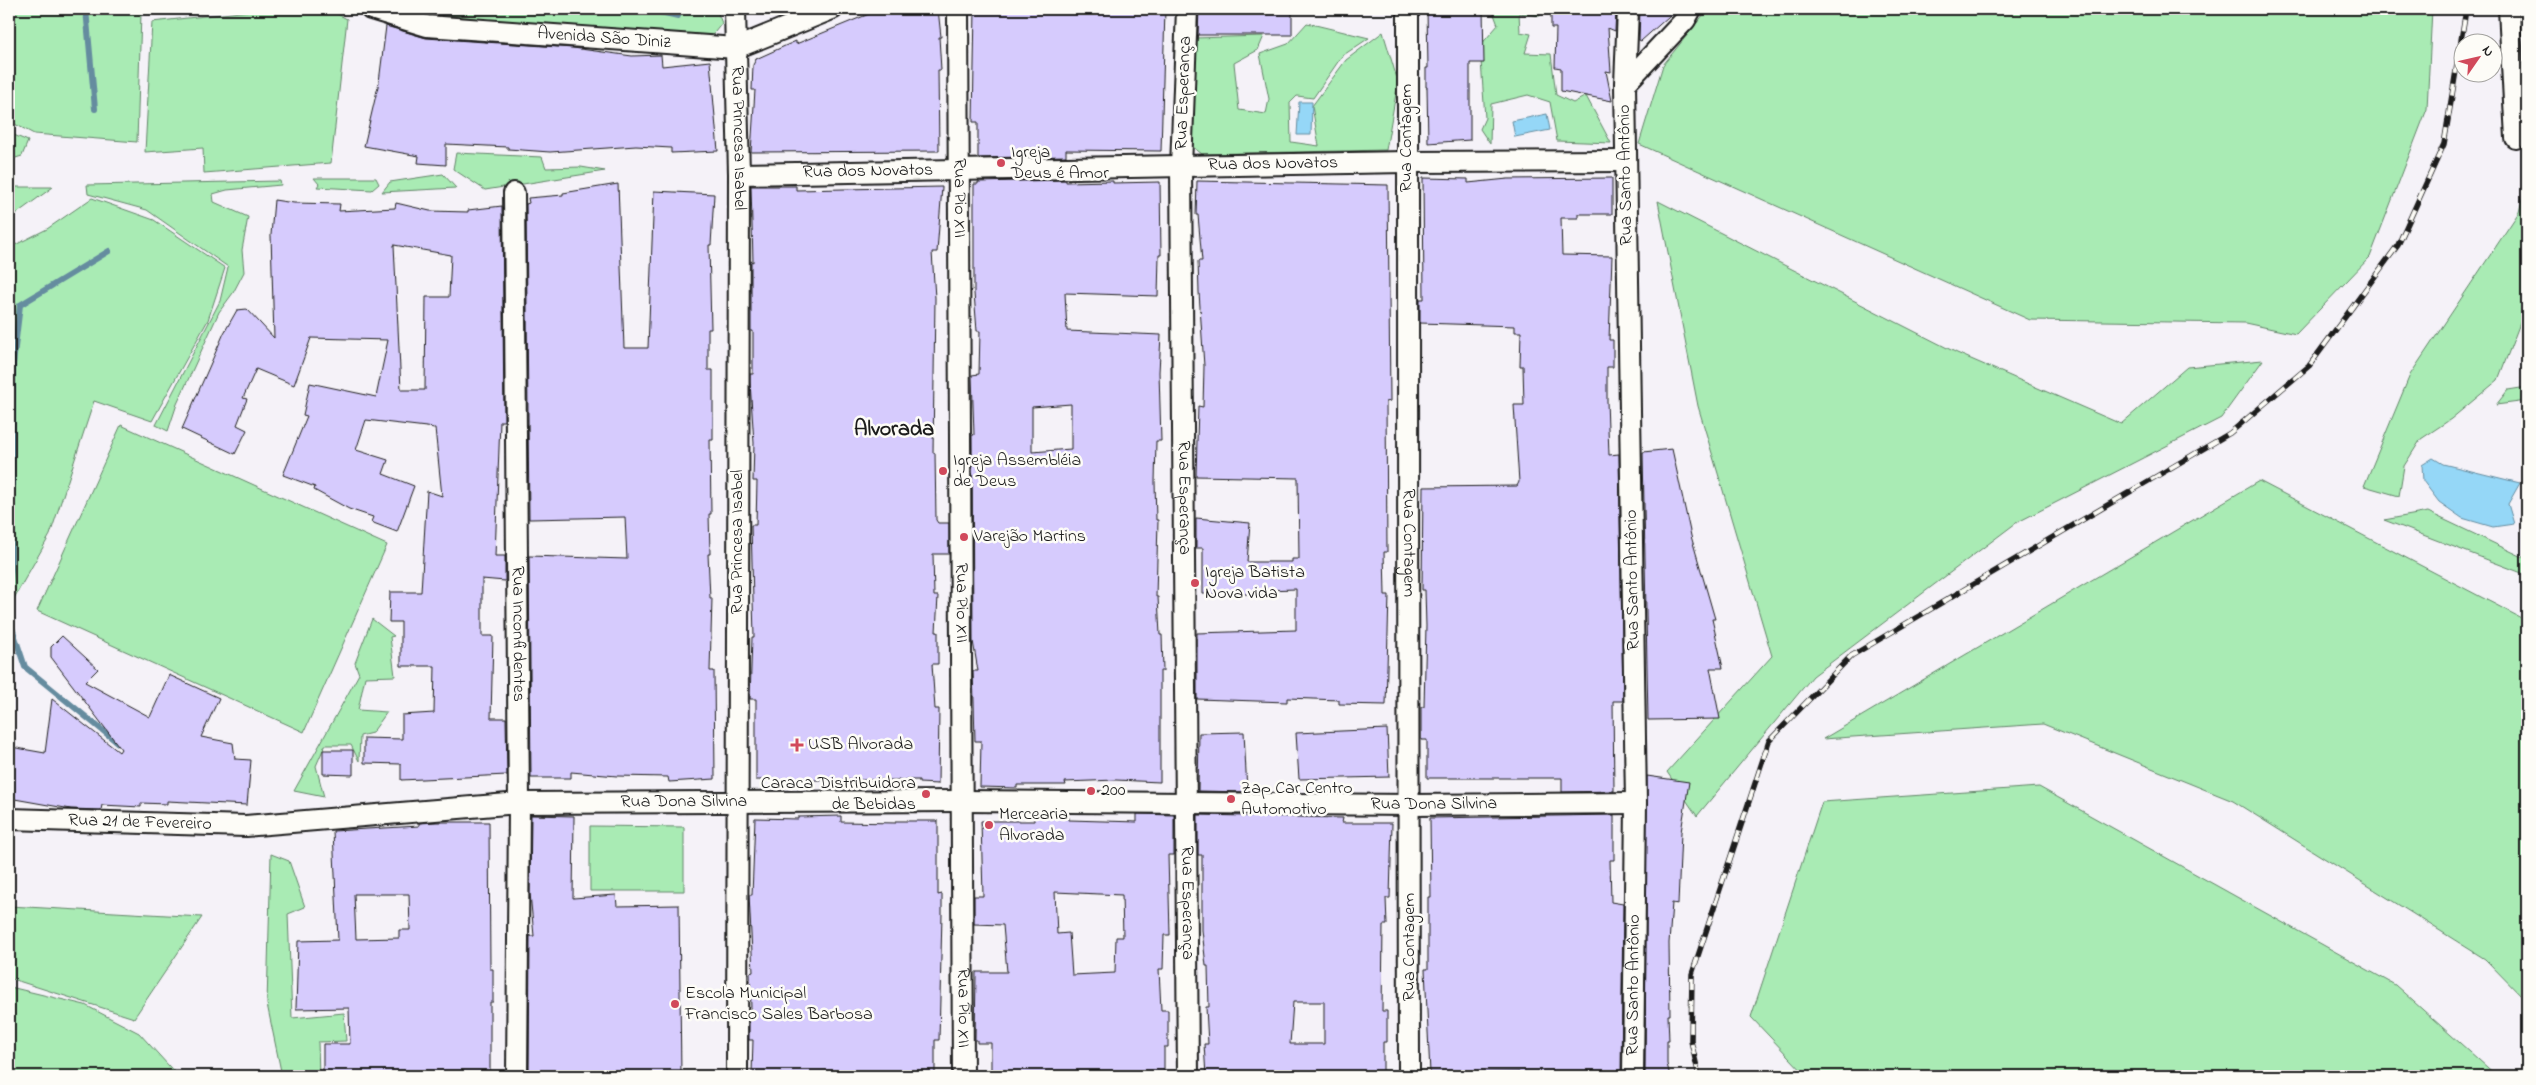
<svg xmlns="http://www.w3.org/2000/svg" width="2536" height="1085" font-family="'Indie Flower',sans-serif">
<rect width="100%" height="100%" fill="#f5f2f8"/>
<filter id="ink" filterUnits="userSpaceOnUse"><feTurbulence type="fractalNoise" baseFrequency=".02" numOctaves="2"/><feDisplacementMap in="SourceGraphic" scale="10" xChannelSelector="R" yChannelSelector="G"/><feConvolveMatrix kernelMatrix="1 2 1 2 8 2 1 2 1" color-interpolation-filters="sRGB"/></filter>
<g filter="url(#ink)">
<path fill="#a9ebb4" stroke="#628468" d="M9,9H183L141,13L137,142L34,134L9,121Z
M267,9H328L347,19L331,163L204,173L203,148L145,152L152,22Z
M417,9H716L722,23L711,37L611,33L438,14Z
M1492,9H1540V16L1519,13L1520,32L1531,34L1525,53L1551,54L1556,95L1573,103L1586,96L1611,143L1557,141L1550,102L1528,95L1491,104L1490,144L1480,129L1485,118L1480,46L1498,25Z
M1708,9H2432L2427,109L2370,257L2296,334L2245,323L2030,320L1639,144L1663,65Z
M1307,23L1369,38L1342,56L1313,98L1297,96L1290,103L1291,142L1319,146L1312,106L1346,60L1383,32L1398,82L1386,150L1202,154L1189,144L1194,38L1264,36L1258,50L1234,63L1239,110L1266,114L1269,99L1260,54L1288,44Z
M9,133L28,141L22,156L9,160Z
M456,153L542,157L546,168L581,167L605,171L485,190L453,169Z
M443,174L456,188L382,192L390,182Z
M314,178H376L379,184L372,190L317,187L319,184Z
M280,181L281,185L227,190L213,194L214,202L248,217L242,250L244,272L233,293L219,312L177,404L168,431L156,425L220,301L228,267L147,210L88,194L87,185Z
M2527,181V305L2498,380L2451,419L2421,439L2404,466L2399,496L2364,486L2410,375L2519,212Z
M9,187H53L9,219Z
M92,198L154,220L225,268L208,320L152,421L94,401L50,535L9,607V248L47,229Z
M1658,201L1957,353L2121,424L2187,367L2263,360L2221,418L2016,523L1813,676L1697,816L1667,772L1772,656L1698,406Z
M2527,387V401L2496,405L2508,390Z
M121,425L387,545L304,732L37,611Z
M2259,481L2527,621V1002L2485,959L2233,801L2043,724L1823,739Z
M2428,512L2527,559V575L2384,520Z
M372,619L394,636L390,637L395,676L365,677L358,710L387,712L372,733L360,736L359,761L351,745H325L316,766L324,797L294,791L359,674L355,663Z
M2039,787L2395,985L2497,1076H1807L1751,1017L1822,802Z
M590,826L684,827V891H590Z
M271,854L289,861L305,907L288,914L292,1018L344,1013L346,1041L318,1042L319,1076H282L267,1004Z
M9,906L202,917L134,1018L9,978Z
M10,987L85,1005L139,1033L178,1076H9Z"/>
<path fill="#95d7f7" stroke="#658c9f" d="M1299,102H1312L1311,135H1297Z
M1547,114L1550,130L1515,137L1512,121Z
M2433,458L2443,464L2520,483L2508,504L2514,524L2493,527L2462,518L2439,502L2423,481L2422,465Z"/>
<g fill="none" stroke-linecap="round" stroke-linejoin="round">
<path stroke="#658c9f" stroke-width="6" d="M86,9L95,109
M647,9L678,16
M777,13L788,9
M9,590L11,569L13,364L20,305L109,251
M9,619L25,667L118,743"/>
</g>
<path fill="#d6cbfd" stroke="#1c1c1c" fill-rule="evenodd" d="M881,9H938L941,37H939L941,70H938L939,151L751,152L755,90H752L753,65L756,59L796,41V44Z
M975,9H1165L1161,151L1066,150V156L978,158V122H973Z
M1199,9H1292V35H1198Z
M1427,9H1483L1484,63H1470V140L1428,143L1427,87H1426V68H1428Z
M1551,9H1616L1615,31L1608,28L1611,72L1606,71L1612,101L1561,91V68L1555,67L1556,28H1551Z
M1640,9H1677L1641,41L1639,40Z
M386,26L426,38L573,48L632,56L661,55L662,66L710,61L718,151L671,153V148L636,146L550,152L508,149V147L446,144V165L418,163L419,156L364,146L379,82Z
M1423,178L1468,179V183L1508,179L1612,178V214H1578V218H1561L1562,255L1612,256L1609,340H1613V367H1607V401L1609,455L1619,454L1623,701H1613L1614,791L1562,792V778H1427V740H1421V707H1424L1426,626L1425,590H1422L1423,487L1517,486L1519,482L1514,405H1524L1523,366H1520L1521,332H1515V326L1420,323V299H1424Z
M1066,180V182L1113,181V183L1160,182L1161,255H1159L1158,296L1065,293L1067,331L1161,335L1159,372L1161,441H1156L1155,482L1156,520H1158L1156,597H1158L1160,635H1162L1163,671H1160V782L1116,780L1065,782L1066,785H1017V788L980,787L981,741H975L974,702L973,671H978L973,641L972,435H974L972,375L979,374L980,331H977L974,293V184H978V182ZM1071,404V449L1032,452V407Z
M1197,181L1388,185L1390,401L1386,402L1387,552H1384L1385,595H1389L1386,705L1339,704V700L1287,698V702L1197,699V633L1296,630V589L1265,590V594H1203V548H1196V518L1250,523L1247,562H1292V559H1299L1298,478L1196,476L1198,406L1203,407L1204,366L1199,292L1198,261H1202L1198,215H1196Z
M618,184L624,348H648L654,191L714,194L711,245H709L711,329H708V370H713V440H710L711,514H709L710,554H708L710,598H712L710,671H714L715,779L669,782L668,777L617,776L571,772V778H531L529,556L627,559L625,517L529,519L526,204L529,203L528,198L563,195V193Z
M751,186H796V190L942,187L937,252H932L935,298L933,453H935L936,520L938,523H949V554H933L934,596H938L936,632H938V664H932L935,709H939L938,784L919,783V780H756V699H750L752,637H754L751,525H756L757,481H753L754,443L750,382V374H753V331H751V261L753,262Z
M274,200L294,203L340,204L339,211L395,208L396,203L430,211L468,212V210L502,206L504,421H500L495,556H505V581L482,579V636H493L491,718H506L507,775L401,780V764L364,763V738L402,739V715L434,713L435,666H401V622H389L390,592H421L427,491L442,496L435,428L366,420L356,450L388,460L383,474L414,486L397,532L371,522L373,517L349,509L314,490L315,487L283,475L307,416L303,415L310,383L376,397L388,340L311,338L294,385L256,369L243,398L247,399L237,425L247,430L235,454L182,429L224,333L237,310L247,309L274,338L271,235ZM394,245L451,255L449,297H426L425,390H401Z
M1672,449L1691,536L1715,619H1712L1723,668H1710L1720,719L1648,720L1643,452Z
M62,636L98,669L85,682L150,717L169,675L219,698L201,737L233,743L235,759L251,760L247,805L167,801V804L141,803V807L102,805L101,810L71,809L9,798L11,747L45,753L52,699L119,752L121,749L51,657V647Z
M1387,729L1389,777L1299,779L1296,733Z
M1244,732L1247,792L1198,791L1199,733Z
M323,750H353V775L323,774Z
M1647,776L1689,782L1681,832L1678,904L1672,903L1669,943L1670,1015H1668L1669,1041H1667V1064L1670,1076H1645Z
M1137,814L1174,815V855H1168L1170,935H1164L1163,969H1159L1161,1010H1168V1047H1164V1076H991V1043H977V1040H975L976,972H1007L1003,925L974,924V896H983L981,821H1034V816L1069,817V820L1137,822ZM1055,892L1122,895L1123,937H1116L1115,973L1072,975L1069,933L1057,934Z
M531,815L574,816L573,898L616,895L617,906L679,905L681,1076L529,1075L530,936H534L530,893Z
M1198,815L1343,818L1342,823H1392L1390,898H1386L1387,925H1383L1382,1011H1387V1042H1383V1073L1206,1076L1204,1044H1208L1206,1007H1209L1208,966H1206L1202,930V855H1198ZM1293,1002H1324V1044H1290Z
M1614,815V860H1610L1611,902L1623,904L1621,1076H1519V1072L1430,1073L1425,969H1428V897H1431L1430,818Z
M841,816V822L896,823V821H938V895L942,894V914L939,1040H935V1076L752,1074L753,1040H749V1009H751L750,973L753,972L749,895H752L755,818L798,819V817Z
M437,822H489L490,969H493V1002H490V1076H323V1044H350L349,1008L296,1009L298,941L338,940L333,831L419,826V823ZM354,894H409L410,930H399V938L356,939Z"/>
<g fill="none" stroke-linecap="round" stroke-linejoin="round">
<defs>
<g id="minor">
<path id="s1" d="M371,9L427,26L736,48L832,9"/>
<path id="s2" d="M735,9L739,174L737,1076"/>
<path id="s3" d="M958,9L963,1076"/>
<path id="s4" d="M1187,9L1181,167L1188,1076"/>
<path id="s5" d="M1408,9C1405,365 1411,720 1409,1076"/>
<path d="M2509,9L2516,138"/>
<path d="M1625,84L1628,9"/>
<path id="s6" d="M739,174L1406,162L1626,161"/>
<path id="s7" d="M514,193L519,803L517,1076"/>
<path id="s8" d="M9,819L246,826L519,803L962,801L1411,805L1636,803"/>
<path id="s9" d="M1633,1076L1636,803L1625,84L1685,20L1691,9"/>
</g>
</defs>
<use href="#minor" stroke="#1c1c1c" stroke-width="24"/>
<use href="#minor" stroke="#fdfcf7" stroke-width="20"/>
<defs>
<path id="rail" d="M1699,1076L1691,1041L1692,974L1769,741L1851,656L2230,433L2309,366L2398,245L2444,144L2465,16L2464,9"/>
</defs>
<use href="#rail" stroke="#1c1c1c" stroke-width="5.5"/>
<use href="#rail" stroke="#fdfcf7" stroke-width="4" stroke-dasharray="11" stroke-linecap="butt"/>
</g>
</g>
<g fill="#d1495b" stroke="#fdfcf7" stroke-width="2">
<circle cx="1001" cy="163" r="5"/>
<circle cx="943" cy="471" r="5"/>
<circle cx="964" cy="537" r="5"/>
<circle cx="1195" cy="583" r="5"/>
<path d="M794.5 737.5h5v5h5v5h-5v5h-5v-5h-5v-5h5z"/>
<circle cx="1091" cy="791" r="5"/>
<circle cx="926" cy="794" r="5"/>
<circle cx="1231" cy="799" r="5"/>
<circle cx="989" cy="825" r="5"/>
<circle cx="675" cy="1004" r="5"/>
</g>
<g text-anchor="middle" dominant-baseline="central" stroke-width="5" stroke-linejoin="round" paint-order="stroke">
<g font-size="18" fill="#1c1c1c" stroke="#fdfcf7">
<text stroke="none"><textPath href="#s1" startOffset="236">Avenida São Diniz</textPath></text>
<text transform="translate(1184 93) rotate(-88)">Rua Esperança</text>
<text stroke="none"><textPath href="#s2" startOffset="129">Rua Princesa Isabel</textPath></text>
<text transform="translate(1407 138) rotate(-90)">Rua Contagem</text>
<text stroke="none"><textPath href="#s6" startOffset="534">Rua dos Novatos</textPath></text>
<text stroke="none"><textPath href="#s6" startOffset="129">Rua dos Novatos</textPath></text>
<text transform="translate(1626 175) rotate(-91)">Rua Santo Antônio</text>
<text stroke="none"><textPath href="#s3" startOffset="189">Rua Pio XII</textPath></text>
<text stroke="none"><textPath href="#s4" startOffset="489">Rua Esperança</textPath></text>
<text transform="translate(738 542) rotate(-90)">Rua Princesa Isabel</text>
<text stroke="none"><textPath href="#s5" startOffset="534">Rua Contagem</textPath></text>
<text transform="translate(1633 580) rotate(-91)">Rua Santo Antônio</text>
<text stroke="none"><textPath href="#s3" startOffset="594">Rua Pio XII</textPath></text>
<text stroke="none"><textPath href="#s7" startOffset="441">Rua Inconfidentes</textPath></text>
<text stroke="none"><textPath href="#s8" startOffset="676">Rua Dona Silvina</textPath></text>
<text stroke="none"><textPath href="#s8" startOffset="1426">Rua Dona Silvina</textPath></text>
<text stroke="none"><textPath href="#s8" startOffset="131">Rua 21 de Fevereiro</textPath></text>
<text stroke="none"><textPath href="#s4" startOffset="894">Rua Esperança</textPath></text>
<text transform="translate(1410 947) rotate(-90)">Rua Contagem</text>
<text stroke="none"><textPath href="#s9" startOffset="91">Rua Santo Antônio</textPath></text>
<text stroke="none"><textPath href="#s3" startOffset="999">Rua Pio XII</textPath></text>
</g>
<g font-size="18" fill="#1c1c1c" stroke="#fdfcf7" text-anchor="start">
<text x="1011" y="153">Igreja<tspan x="1011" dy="21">Deus é Amor</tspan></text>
<text x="953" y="461">Igreja Assembléia<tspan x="953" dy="21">de Deus</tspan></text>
<text x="974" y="537">Varejão Martins</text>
<text x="1205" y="573">Igreja Batista<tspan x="1205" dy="21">Nova vida</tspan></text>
<text x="808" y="745">USB Alvorada</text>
<text x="916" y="784" text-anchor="end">Caraca Distribuidora<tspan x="916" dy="21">de Bebidas</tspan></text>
<text x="1241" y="789">Zap Car Centro<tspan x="1241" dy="21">Automotivo</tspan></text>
<text x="1101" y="791">200</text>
<text x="999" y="815">Mercearia<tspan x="999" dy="21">Alvorada</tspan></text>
<text x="685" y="994">Escola Municipal<tspan x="685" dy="21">Francisco Sales Barbosa</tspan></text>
</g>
<g font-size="22" font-weight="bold" fill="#1c1c1c" stroke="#fdfcf7">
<text x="894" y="430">Alvorada</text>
</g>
</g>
<rect width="2536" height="1085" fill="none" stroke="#fdfcf7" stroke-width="30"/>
<rect x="15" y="15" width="2506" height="1055" fill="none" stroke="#1c1c1c" stroke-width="2" filter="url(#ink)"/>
<g transform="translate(2478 58) rotate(56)"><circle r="24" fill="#fdfcf7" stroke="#a3a29f"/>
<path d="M0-4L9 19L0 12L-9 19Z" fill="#d1495b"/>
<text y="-8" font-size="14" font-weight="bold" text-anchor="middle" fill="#1c1c1c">N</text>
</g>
</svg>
